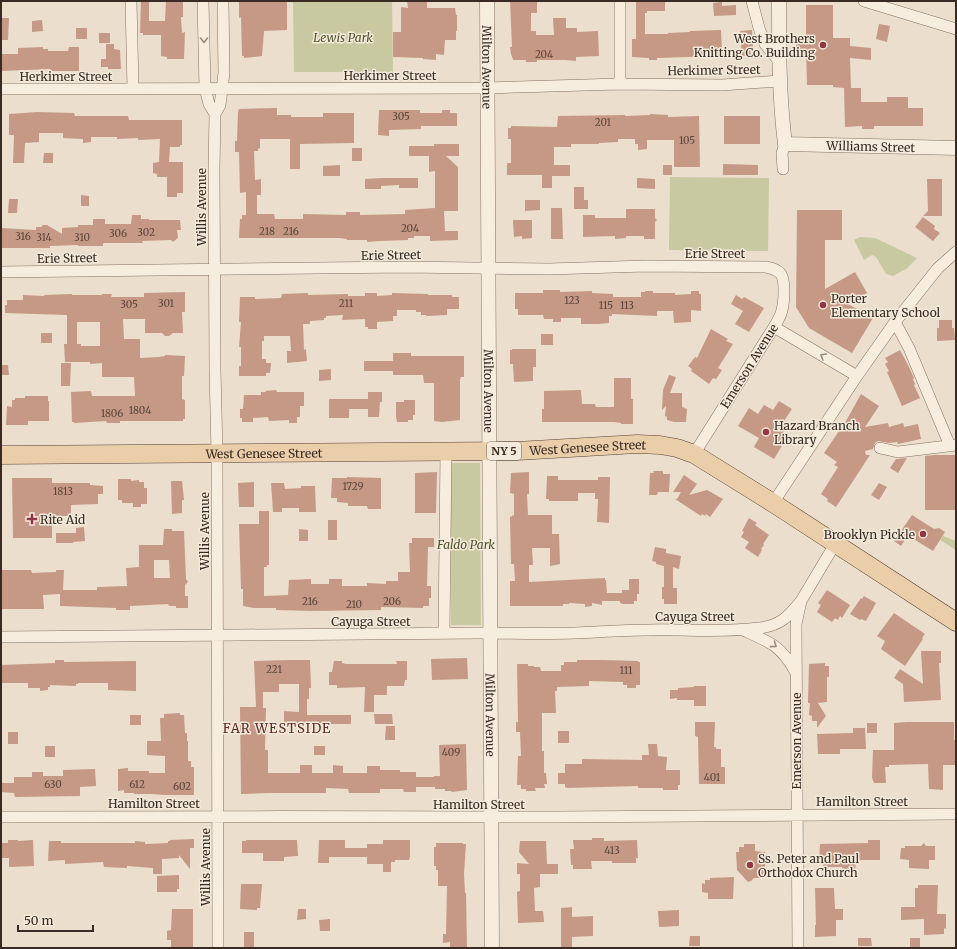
<svg xmlns="http://www.w3.org/2000/svg" width="957" height="949" font-family="Merriweather,serif">
<rect width="100%" height="100%" fill="#ebdecc"/>
<path fill="#c9c9a1" d="M293,1H392L393,72H294Z
M670,177L769,178L768,251L669,250Z
M860,237L875,238L917,258L906,269L893,276L886,274L876,257L872,255L864,260L854,240Z
M451,463H480L481,625H451Z
M943,536L956,541V550L940,540Z"/>
<path fill="#c59986" fill-rule="evenodd" d="M141,1H149V21H165L166,1H183V17H181L182,33L185,32L184,59H167V57L161,56V35H143V33H140Z
M239,1H287V30L264,31L262,56L244,58V56H242L241,17L239,18Z
M407,1H427V8H455L456,15H457V31H456V40H445L444,55L436,54V60L423,59V58L393,57V32H401V7L408,8Z
M510,1H537V13H531V31H536V35H554L553,18H566V28H577V32L598,31L599,56L576,57V61L565,60H537V62H526V60H513L511,54L510,47H512Z
M636,1H665V11H647V13H645V34H668V33L690,32V31L721,30L722,53H719V56L657,58V60H649V58L632,57V39H636Z
M722,2V6L736,5V15L714,16L713,3Z
M806,5H833V38H850V46L871,48V60L850,58L851,88H861V102H887V97H908V108H923V126H874V129H862V126L845,127L844,88L833,87V85H807L806,49H796V37H806Z
M1,18H9L8,40H1Z
M42,20L43,31L32,32V21Z
M879,24L890,26L887,42L876,39Z
M76,28H87V39H76Z
M752,30L753,49H750L751,55L742,56L740,31Z
M99,33H110V43H99Z
M106,44H114V49L120,50L121,69H108V67H101V59H106Z
M43,47V49H48V51H68L69,47H79V71H50V69L1,71V54H18V48Z
M277,108V115H291V117H323V113H354V143L300,144V169H290V139H260V148L258,149V151H254L255,180L261,179V195H257V214H274L275,219H303V214L346,215V212H360V215L405,214V210L435,208V171L429,172V156H409V146H434V144H459V156H446L458,167V211H444L445,231H458V240L430,241V236H414V238H408V240L380,241L367,242V240H347V239L339,238H239L240,219H242V215H246V192L240,193L239,152H235V141H237L238,112L239,109Z
M379,110H420V113H442V110H450V113H457V126H421V129L389,130V136L378,135Z
M37,112L74,113L75,116H128L129,120H182V145H180V147H170L169,162H183V193H177V197H167V177H157V174L153,173V163L159,162L160,139L138,140V138L117,139V137H91V142L83,143V139L63,138V133H39V142L25,143L24,163H13L14,135H9V114Z
M650,114L668,115V117L699,116L700,167H674V140H647V149L638,150V144H635V139H618V142L599,143V144H571V147H554V165H570V176H552V188H542V175H507V163H511V139H508V128H511V126L557,127L558,116L625,115V116L650,115Z
M724,116H760V144H724Z
M352,148H362V161H352Z
M44,153H53V163H43Z
M723,164L758,165V175H723Z
M340,165V176H323V166Z
M663,165H672V175H663Z
M382,178H418V188H399V185L381,186V189H365V179Z
M637,178L655,179V189L637,188Z
M927,179H942V216H923L928,211Z
M574,187H584V200H588V209H574Z
M81,195L89,196V206H81Z
M9,199H18L17,213H8Z
M525,200H540V210L525,211Z
M551,208H562L563,239H551Z
M626,209H655V218L657,220L655,222V239H644V236H626V238L615,239V236L583,237V215H595V218H626Z
M797,210H842V240H825V289L855,272L867,293L848,304L873,318L852,353L809,328L796,307Z
M132,215H141V219H149V220H180L181,230H177L178,238L173,242L171,240L142,241L143,243H103V246H78V245L50,246V248H1V228L36,230V227H41L43,225H47L62,234V228L78,227V225H93V219H105V224H131Z
M923,217L935,226L934,229L940,233L933,241L915,227Z
M513,220H532V238L522,239V236L514,237Z
M543,290H560V292L592,291V293L613,294V297H641V292H645V291H653V293H675V295L691,294V291H699V294H701V311L691,310V322L674,323L673,311H657V316L612,314V316H609V323L598,324H581V318H561V322H553V319H544L543,315H518V309H515V293H543Z
M185,292V312H182L183,333H173L169,336H165L162,333H145V319H123L124,339H140V358L159,357L165,356V355L185,356L184,376H182V399L185,400V419H183V421H120V423H107L106,421L74,423V422H72L71,392L91,391L92,396H135L134,377H102V363L90,364V362H65L64,344H67V315L5,313V305H7V300H23V295L44,296V295L72,294V295H102V294H112L111,297H144V293ZM77,322H100V346H81V344H77Z
M308,293V295L348,294V296H365V293H377V296L392,295V293L428,294V295H452V297H459V309H447V315L426,316V315H421V312H416V310H397V316H393V321L377,322V329H368V327H365V319L342,320L343,315L326,316V318H324V320L310,321V324H303L304,350L306,349L307,361L287,363V351H291L290,336H264V341H262V359H266V363H271L270,373H266V376H239V366H241V347H239L241,322H239L240,297H255V299L281,298L282,294Z
M736,295L742,299L744,297L764,308L749,332L735,324L743,311L731,304Z
M939,320H952V328H954L955,340L937,341V328H939Z
M711,329L728,339L726,341L733,344L718,368L722,370L716,379L713,378L709,384L691,371L692,369L688,366L695,357L697,358Z
M41,333H52V343H41Z
M541,334H553V345H541Z
M512,349H536V367H533V381L514,382L513,364H510V350H512Z
M900,350L908,365L914,378L913,379L915,384L914,385L920,398L902,406L887,372L889,371L885,364L888,362L885,358Z
M393,353H411V356H464V377H461L460,379V420L442,422L434,421V383H424L423,375H393V371H364V361H393Z
M61,363H71L70,386H61Z
M1,365H8L9,375H1Z
M331,369V380L319,381V370Z
M669,375L676,377L670,393H682V407L687,409L686,422H674L667,420V417L665,416L666,406L662,410L663,390Z
M614,378H631V399H633V424H621V423L614,422H542V409H544V391L581,390L582,404H595L596,407H614Z
M276,390L277,392H304V406H300V417H297V423H289V420L269,421L268,417L253,418V422H242V418H240V409H243L244,395H261V392H266L265,391Z
M368,392H382V402H380L379,417H368V409H349V418H329V399H368Z
M861,394L879,406L865,427L888,423L889,427L903,423L904,427L918,424L921,439L898,444L897,442L889,443L878,441L875,443L873,449L865,451L866,455H870L836,507L827,501L828,499L821,494L838,467L834,465L837,462L824,453L846,421Z
M25,396H48V401H49V421H28V425H6L7,406L12,407V400H15V398H25Z
M404,400H415V415H413V420H408V422H397L396,417V402H404Z
M779,401L792,409L784,421L789,424L781,437L786,439L774,459L754,447L759,438L738,426L749,408L758,414L764,405L773,410Z
M934,455H956V510H925V456Z
M907,458L898,473L890,468L896,459Z
M653,471H663V474H670L669,492H658L657,495H649L650,473H654Z
M437,472L436,513H415V473Z
M529,472V494H527L528,515H552V534H559L560,564L550,566V548H532L533,565H529V582L605,578V580H606L607,593H622V590H629V579H639V594H637V601H634V604H623L620,603V601H602V605L592,603V606L585,607V604L569,603V604H563V606H510V581H515L514,564H511L510,517L514,515V494L510,493L511,473Z
M684,475L697,484L689,495L707,490L723,499L710,517L706,514L705,516L702,514L701,516L675,499H677L681,492H673Z
M547,476H558V480H598V477H610L609,523L597,522L598,499H595V493H578V501H549V499H546Z
M347,477L381,478V509H368L367,506H348V503L337,502V498H331L332,478H347Z
M12,478H52V483H90V485L103,486V494H98V504L71,505V516H52V538H13Z
M118,479H131V481L139,480V482H144V488H147V504H141V507H133V503H122V500H118Z
M171,481H182L184,500H182V513L172,514Z
M254,482V507H239L238,483Z
M271,483H284L285,489L301,488V486H315L316,512H299V508H282V512H273Z
M879,483L887,487L879,500L871,495Z
M259,511H269V565H267V567H264V596L288,595L289,580L311,579V584H329V579H342V586H367V583L386,584V581H398V572H410L409,543H412V538H434V547H428L427,586H431V598H429V606H423V608L381,607V610L313,611L276,610V608H254L243,606V589H241L239,524H259Z
M912,515L934,529L939,528L945,532L933,551L912,538L911,540L907,537L901,546L894,541Z
M749,518L757,523L755,525L769,535L763,544L764,545L761,549L762,550L758,557L745,548L749,542L741,537L744,532L742,531Z
M328,520H337V540H328Z
M84,527L85,541L73,542V543H56V533H76V528Z
M164,529H172V531H184L186,579L188,582L185,585V596H188V608H176V606H169L168,604L130,606V610H116V608L60,606V594L43,595L44,609H1V570H31L32,573L56,572V570H64L63,590H97V587L127,586L126,568L139,567V545H163ZM154,560H169L170,578H154Z
M299,529L308,530V541H299Z
M655,547L666,549V553L681,556L679,569L673,567V588H677V604H664V599H662V587H664V566L656,564V562L652,561Z
M827,590L850,605L842,618L840,616L838,620L835,618L832,622L817,612L821,605L818,603Z
M864,596L876,603L866,621L861,619L860,620L850,614L861,598L862,599Z
M894,613L925,634L922,638L923,639L905,666L881,649L885,641L877,636Z
M921,651H941V663H939L941,700L904,702L903,684L894,678L900,669L923,684Z
M467,658L468,679L432,680L431,659Z
M55,660H64V662L136,661V691L108,690V683H78V684H76V686L50,685V687H48V690L40,691V688H28V683H1V665L55,663Z
M289,660H310L311,688H309V699H307V715H351V724H284V711L299,712V684H279V692H263V708H266L265,750H268V773H300V765H312V773H333V765L343,766V773H367V766H380V770H400V772H416V777H434V776H440L439,745L466,744L467,790L452,792L451,791H445V789H435V787H416V792H404L403,789H380V793H349L348,789L326,788V793H269L241,794L240,707H256L254,661Z
M577,660H603L638,661V662H640V685H636V688H627V685H623V682L589,681V686L557,687V691H555L556,713H542V751H544V773H546L547,784H544L545,788H535L536,791H526V789H521V785H517L518,756H521L520,732H516V722H518L517,664H528V666H534V667H540L541,671H561V665H564V662H577Z
M334,661H342V663L346,664H397L396,661H407V680H405L404,686H387V695H374V712H364L365,687L337,688V685H329V672H332Z
M825,663V666H829V677H827V702L818,703L826,716L817,728V721H812V716L809,715L810,703H808L809,664Z
M694,686H706V706H694V700H677V698L670,699V690H678V688L694,687Z
M180,713V715H184L185,733H187V741H188V761H191V767H194V795H165L151,794H134V793H124V790L118,791V769L128,768V771H149V773H165V756L147,755V741H161L160,718H164V714Z
M374,714H392L393,724H375Z
M130,715H141V725H130Z
M695,722H715L714,747H716V749H721V767H725V784H699L698,737L695,736Z
M907,722H954V740H956V765H943V790L929,789L928,764L889,765V767H885L886,783H874L872,778L873,750H894V723Z
M867,723H877V733H867Z
M386,726H395V740H385Z
M853,728H865L866,749H840V754H818L817,734L853,733Z
M558,731H569V743H558Z
M8,732H18V744H8Z
M648,744H657L658,756L667,757L666,770H680V785H678V790H663V788H638V786L567,788L565,787V784H558V773H565V764H582V759L642,760V755H649Z
M45,746H55V757H45Z
M314,746H325V755H314Z
M95,769L96,786L80,787V796L15,797L14,793L1,792V783H14V777H32V772H43V776H63V770Z
M592,838H604V841L637,840L638,858H636V863H612V861H591L592,869H573V865H571L570,849H574L573,840H592Z
M194,839V848H190V869L179,855V858L162,859V874H153V868L127,866V868L104,867L103,862L65,864V860L48,861L49,841H61V843H135V841L145,842V844L168,843V841H170V840Z
M8,840H18V841L33,840L34,866L9,867V858H1V843H8Z
M246,840H297L298,856L284,857V861H263V853H242V841H246Z
M319,840H345V848H367V844H383V840H410V857L409,860H395V862H391V872H383V864H367V857H329V863H318Z
M868,840H880V860H856L855,872H843L842,867H823V864H819L820,844L868,843Z
M520,841H546L547,864H558V874H540V887L534,888L535,911H543L544,922L518,923L517,892L520,891V874H517V863L529,864L519,852Z
M436,843H463V844H466L464,874L465,893H466L467,948H450V942L443,943V934H446L447,886H438V870H436V866H434V847H436Z
M924,843L926,846H935V860H929V869L909,868V860L900,859L901,848H905V846H921Z
M744,844H755V851L765,852V878H754L751,881L748,882L737,870L736,852H739V847H744Z
M179,875V889H177V892H157V876Z
M734,877L733,899H708V893L702,892V883L705,884V880H710V878Z
M241,884H262L260,908H257V910L240,909Z
M918,885H938L937,914H946V929L944,928V934L924,935V919L901,920V907H915V888H918Z
M815,888H834L835,909H843V920H836V936L815,937V925H816Z
M572,907V917L593,916V936L572,937V948H561V908Z
M172,909H193V948H171V940H167V931L171,930Z
M298,909H306V919L297,920Z
M679,910V926L659,927L658,911Z
M330,919V931H320L319,920Z
M244,932H254V947H244Z
M690,936H700V946H689Z
M858,938H871L872,946H858Z
M910,938H920V948H910Z"/>
<g fill="none" stroke-linecap="round" stroke-linejoin="round">
<defs>
<path id="minor" d="M131,1L133,88
M203,1L205,88L209,104L215,114
M620,1V84
M752,1L759,28L765,44L779,61
M864,1L956,29
M1,89L487,88L620,84L722,85L780,81
M783,169L782,153L785,144
M1,272L405,267L549,269L646,266L766,267C771,268 776,269 780,273C786,279 784,302 782,310C781,316 777,322 774,327L694,454
M895,322L909,348L950,446
M774,327L857,376
M880,448L898,452L956,445
M773,503L857,376L895,322L938,268L956,252
M745,631C770,642 781,646 795,671
M444,633L446,452
M1,637C160,636 319,634 478,633C510,633 543,634 576,633C600,632 624,630 649,630C685,629 722,633 759,628C780,626 789,616 801,601
M1,817C187,816 372,817 558,817C690,817 823,814 956,814
M218,948L217,453L215,369L214,169L215,114L220,105L224,73L223,1
M798,948L796,624L801,601L835,544"/>
<g id="tertiary">
<path id="s1" d="M487,1L492,948"/>
<path id="s2" d="M779,1C779,49 779,96 785,144L956,148"/>
</g>
<g id="primary">
<path id="s3" d="M1,455L517,451L637,444L660,445L677,448L694,454L773,503L956,622"/>
</g>
</defs>
<use href="#minor" stroke="#877161" stroke-width="12"/>
<use href="#tertiary" stroke="#877161" stroke-width="15"/>
<use href="#primary" stroke="#564035" stroke-width="19"/>
<use href="#minor" stroke="#f6eddf" stroke-width="11"/>
<use href="#tertiary" stroke="#f6eddf" stroke-width="14"/>
<use href="#primary" stroke="#e9cea9" stroke-width="18"/>
</g>
<defs><path id="oneway-chevron" d="M-2-3.5L2.5 0L-2 3.5" fill="none" stroke-width="1.6" stroke-linecap="round" stroke-linejoin="round"/></defs>
<g stroke="#988c81">
<use href="#oneway-chevron" transform="translate(204 40) rotate(90)"/>
<use href="#oneway-chevron" transform="translate(823 356) rotate(-149)"/>
<use href="#oneway-chevron" transform="translate(774 645) rotate(36)"/>
</g>
<g fill="#903742" stroke="#f3eadb" stroke-width="1.5">
<circle cx="823" cy="45" r="4"/>
<circle cx="823" cy="305" r="4"/>
<circle cx="766" cy="432" r="4"/>
<path d="M30 513h4v4h4v4h-4v4h-4v-4h-4v-4h4z"/>
<circle cx="923" cy="534" r="4"/>
<circle cx="750" cy="865" r="4"/>
</g>
<g text-anchor="middle" dominant-baseline="central" stroke-width="3" stroke-linejoin="round" paint-order="stroke">
<g font-size="10" fill="#5c463c">
<text x="544" y="54">204</text>
<text x="401" y="116">305</text>
<text x="603" y="122">201</text>
<text x="687" y="140">105</text>
<text x="410" y="228">204</text>
<text x="267" y="231">218</text>
<text x="291" y="231">216</text>
<text x="146" y="232">302</text>
<text x="118" y="233">306</text>
<text x="23" y="236">316</text>
<text x="44" y="237">314</text>
<text x="82" y="237">310</text>
<text x="572" y="300">123</text>
<text x="166" y="303">301</text>
<text x="346" y="303">211</text>
<text x="129" y="304">305</text>
<text x="606" y="305">115</text>
<text x="627" y="305">113</text>
<text x="140" y="410">1804</text>
<text x="112" y="413">1806</text>
<text x="353" y="486">1729</text>
<text x="63" y="491">1813</text>
<text x="310" y="601">216</text>
<text x="392" y="601">206</text>
<text x="354" y="604">210</text>
<text x="274" y="669">221</text>
<text x="626" y="670">111</text>
<text x="451" y="752">409</text>
<text x="712" y="777">401</text>
<text x="53" y="784">630</text>
<text x="137" y="784">612</text>
<text x="182" y="786">602</text>
<text x="612" y="850">413</text>
</g>
<rect fill="#f3eadb" stroke="#71645a" stroke-width="1" x="487" y="442" width="34" height="18" rx="3"/>
<g font-size="11" font-weight="bold" fill="#392b23">
<text x="504" y="451">NY 5</text>
</g>
<g font-size="12" font-style="italic" fill="#4e542c" stroke="#f3eadb">
<text x="343" y="37">Lewis Park</text>
<text x="466" y="544">Faldo Park</text>
</g>
<g font-size="12" fill="#392b23" stroke="#f3eadb" text-anchor="start">
<text x="815" y="38" text-anchor="end">West Brothers<tspan x="815" dy="14">Knitting Co. Building</tspan></text>
<text x="831" y="298">Porter<tspan x="831" dy="14">Elementary School</tspan></text>
<text x="774" y="425">Hazard Branch<tspan x="774" dy="14">Library</tspan></text>
<text x="40" y="519">Rite Aid</text>
<text x="915" y="534" text-anchor="end">Brooklyn Pickle</text>
<text x="758" y="858">Ss. Peter and Paul<tspan x="758" dy="14">Orthodox Church</tspan></text>
</g>
<g font-size="12" fill="#392b23" stroke="#f3eadb">
<text stroke="none"><textPath href="#s1" startOffset="66">Milton Avenue</textPath></text>
<text transform="translate(714 70) rotate(-1)">Herkimer Street</text>
<text x="390" y="75">Herkimer Street</text>
<text x="66" y="76">Herkimer Street</text>
<text stroke="none"><textPath href="#s2" startOffset="229">Williams Street</textPath></text>
<text transform="translate(201 207) rotate(-90)">Willis Avenue</text>
<text x="715" y="253">Erie Street</text>
<text transform="translate(391 255) rotate(-1)">Erie Street</text>
<text transform="translate(67 258) rotate(-1)">Erie Street</text>
<text transform="translate(749 366) rotate(-58)">Emerson Avenue</text>
<text stroke="none"><textPath href="#s1" startOffset="390">Milton Avenue</textPath></text>
<text stroke="none"><textPath href="#s3" startOffset="587">West Genesee Street</textPath></text>
<text stroke="none"><textPath href="#s3" startOffset="263">West Genesee Street</textPath></text>
<text transform="translate(204 531) rotate(-90)">Willis Avenue</text>
<text x="695" y="616">Cayuga Street</text>
<text x="371" y="621">Cayuga Street</text>
<text stroke="none"><textPath href="#s1" startOffset="714">Milton Avenue</textPath></text>
<text transform="translate(796 741) rotate(-90)">Emerson Avenue</text>
<text x="862" y="801">Hamilton Street</text>
<text x="154" y="803">Hamilton Street</text>
<text x="479" y="804">Hamilton Street</text>
<text transform="translate(205 867) rotate(-90)">Willis Avenue</text>
</g>
<g font-size="13" letter-spacing="1" fill="#622c27" stroke="#f3eadb">
<text x="277" y="728">FAR WESTSIDE</text>
</g>
</g>
<rect width="957" height="949" fill="none" stroke="#392b23" stroke-width="4"/>
<path d="M18 925v6h75v-6" fill="none" stroke="#392b23" stroke-width="2"/>
<text x="24" y="925" font-size="12" fill="#392b23" stroke="#f3eadb" stroke-width="3" paint-order="stroke">50 m</text>
</svg>
